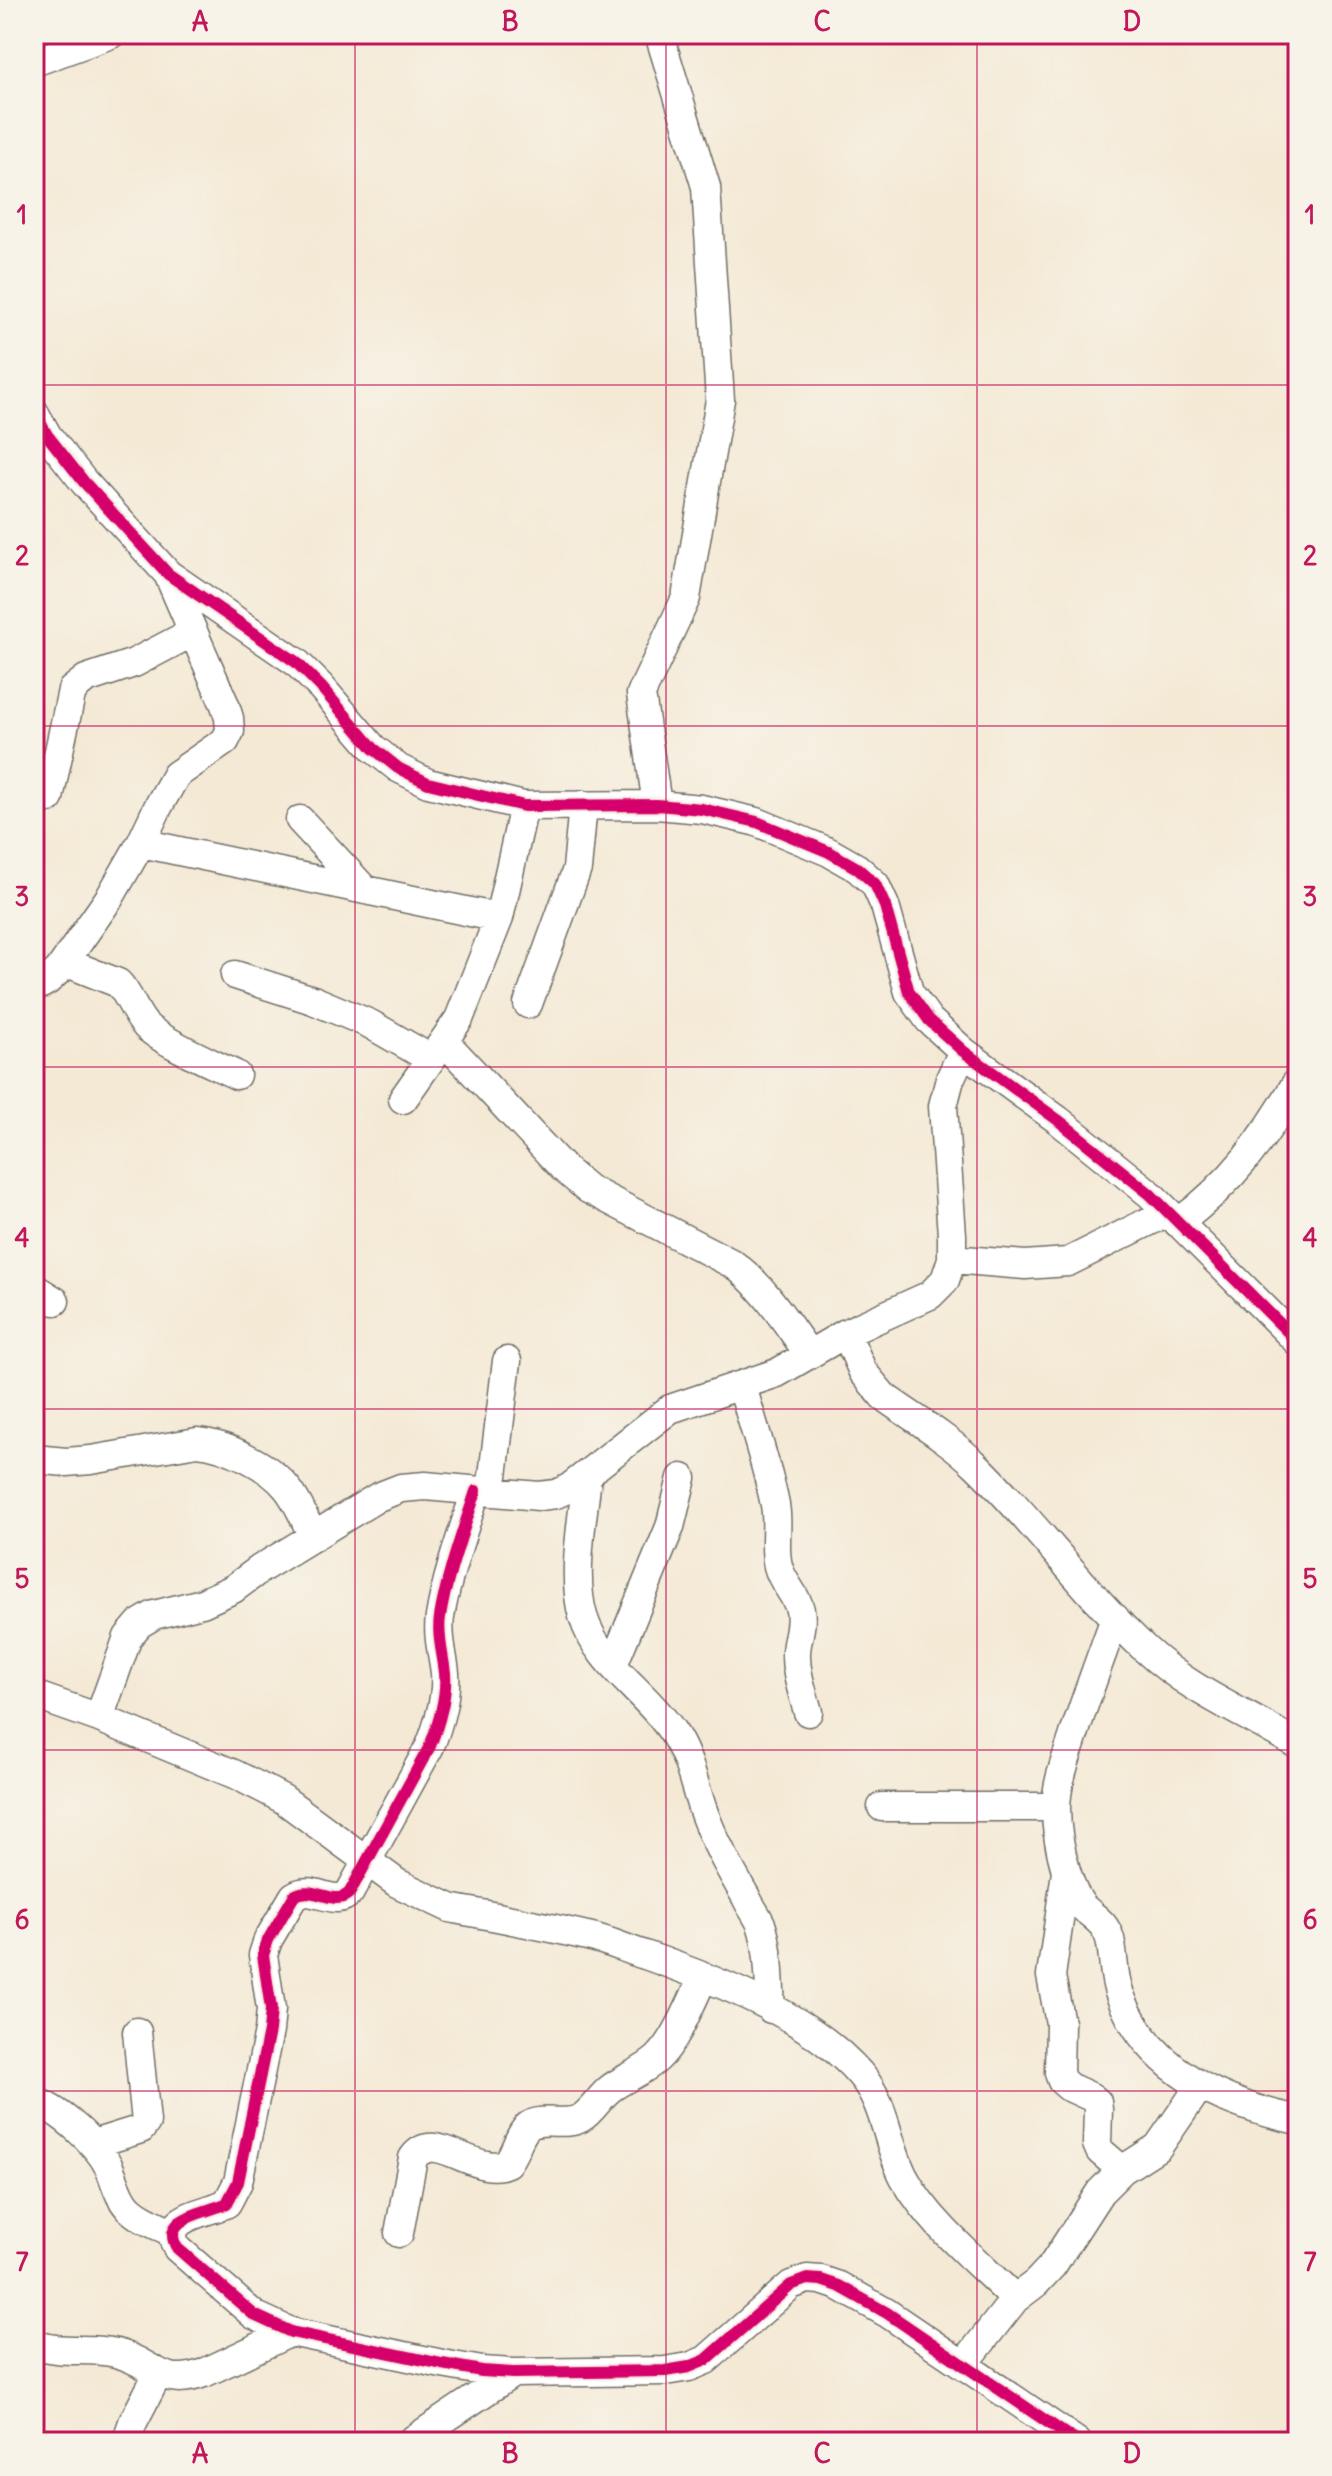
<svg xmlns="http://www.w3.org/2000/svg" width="1332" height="2476" font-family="Delius,sans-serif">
<rect width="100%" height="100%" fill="#f7f3e8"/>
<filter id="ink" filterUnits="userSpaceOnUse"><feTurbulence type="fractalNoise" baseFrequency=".0125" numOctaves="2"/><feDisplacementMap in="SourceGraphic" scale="16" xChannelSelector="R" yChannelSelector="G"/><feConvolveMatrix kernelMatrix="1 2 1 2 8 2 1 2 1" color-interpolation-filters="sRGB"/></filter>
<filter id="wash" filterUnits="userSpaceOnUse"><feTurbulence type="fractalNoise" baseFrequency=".006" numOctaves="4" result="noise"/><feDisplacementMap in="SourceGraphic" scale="32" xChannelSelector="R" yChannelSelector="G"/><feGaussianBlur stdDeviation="1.8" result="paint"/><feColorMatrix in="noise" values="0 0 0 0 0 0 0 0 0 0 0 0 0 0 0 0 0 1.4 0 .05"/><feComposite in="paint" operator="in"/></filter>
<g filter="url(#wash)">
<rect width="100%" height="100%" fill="#f4e9d5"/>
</g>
<g filter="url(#ink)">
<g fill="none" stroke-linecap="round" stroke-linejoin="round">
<defs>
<path id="minor" d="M34,62L111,34
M34,412L47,435L84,482L168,574L296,662L321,687L373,748L398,768L428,783L524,806L657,805L702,809L757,822L829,852L857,868L875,884L885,906L909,992L929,1020L963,1051L1058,1120L1150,1194L1298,1342
M49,798L72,690L86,679L134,663L193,632
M657,805L641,694L686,598L720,400L706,187L659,34
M300,820L365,890
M141,843L499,918
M65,962L118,983C130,995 134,1013 146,1026C162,1042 214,1064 236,1075
M235,975L313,1000L370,1024L431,1059
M34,988L47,981L59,970L110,897L141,843L158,807L176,775L225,741L230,731L229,718L225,705L168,574
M528,1004L577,869L583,805
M444,1041L563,1168L588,1189L733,1264C765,1287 786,1323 809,1354
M403,1099L459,1019L499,918L524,806
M1178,1223C1232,1183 1265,1138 1298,1080
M952,1259L1025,1265L1068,1262L1168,1212
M34,1288L55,1301
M846,1333L863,1372L884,1397C915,1419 949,1439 976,1465C1036,1523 1084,1592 1145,1649C1190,1691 1246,1713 1298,1745
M742,1386C753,1425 767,1465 775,1505C779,1526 773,1546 778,1566C782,1583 797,1595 800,1610C803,1625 797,1637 796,1652C795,1672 803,1693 808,1712
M34,1459L66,1462L91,1460L197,1442C225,1444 268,1465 286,1487C298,1501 305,1520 313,1537
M587,1476C583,1519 571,1575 583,1616C597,1664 645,1691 672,1731C692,1760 694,1790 707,1821C717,1847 732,1873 746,1897C750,1906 757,1915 761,1924C770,1950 769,1981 771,2009
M476,1491C463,1532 447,1574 440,1617C437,1636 443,1654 445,1673C447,1697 439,1723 430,1746L350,1892C335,1909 313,1883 294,1896L268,1940L263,1955L271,2009L269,2031L238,2182L227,2203C208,2213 159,2216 177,2248L254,2315L291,2332L442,2364L482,2371L513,2373L665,2371L689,2367L706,2360L791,2285L807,2279L821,2280L839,2286L887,2313L1077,2442
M491,1492L507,1361
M1115,1618C1100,1660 1084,1702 1071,1744C1064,1764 1056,1787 1056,1809C1056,1830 1061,1854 1067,1874C1071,1886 1075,1898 1083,1907C1094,1918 1105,1922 1110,1939C1114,1956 1113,1975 1119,1992C1147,2071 1222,2104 1298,2120
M613,1665L670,1527L682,1478
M34,1695L99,1718L234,1774L264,1789L283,1799L397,1883L450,1908C496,1917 542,1925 587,1936C607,1940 626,1949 645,1955C716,1980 809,2015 860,2074C887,2105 886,2145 905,2179C930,2224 979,2263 1015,2299
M99,1718L128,1637L139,1624L154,1615L202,1603L233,1589L260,1569L378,1497L401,1488L425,1486L539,1496L556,1494L569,1488L670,1409L777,1373L846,1333L930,1295L945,1280L952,1259V1235L943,1106L950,1079L963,1051
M882,1807H1056
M1066,1872L1051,1976L1060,2023L1059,2073L1062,2081L1069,2087L1091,2097L1097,2102L1098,2109L1097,2144L1100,2151L1122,2170
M34,2101C59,2109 97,2143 109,2167C115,2180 118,2196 128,2207C139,2219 157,2225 172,2232
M93,2144L141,2129L146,2122L137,2032
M399,2233L413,2158C435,2127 476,2178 507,2163C515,2153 517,2141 524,2131C535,2113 564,2128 581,2118C593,2111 600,2096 611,2088C626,2077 644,2071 658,2058C677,2040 691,2002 703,1978
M34,2344C60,2354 89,2347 116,2353C153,2362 161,2389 204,2373L291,2332
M964,2364L1015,2299L1036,2283L1052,2266L1100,2192L1122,2170L1158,2147L1200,2086
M126,2442L133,2422L158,2374
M410,2442L513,2373"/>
</defs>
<use href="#minor" stroke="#716e66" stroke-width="31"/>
<use href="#minor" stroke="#fff" stroke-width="28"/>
<defs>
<path id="cycleway" d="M34,412L47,435L84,482L168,574L296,662L321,687L373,748L398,768L428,783L524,806L657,805L702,809L757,822L829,852L857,868L875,884L885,906L909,992L929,1020L963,1051L1058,1120L1150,1194L1298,1342
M476,1491C463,1532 447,1574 440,1617C437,1636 443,1654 445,1673C447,1697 439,1723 430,1746L350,1892C335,1909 313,1883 294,1896L268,1940L263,1955L271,2009L269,2031L238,2182L227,2203C208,2213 159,2216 177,2248L254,2315L291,2332L442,2364L482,2371L513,2373L665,2371L689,2367L706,2360L791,2285L807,2279L821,2280L839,2286L887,2313L1077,2442"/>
</defs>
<use href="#cycleway" stroke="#f7f3e8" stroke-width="17"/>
<use href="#cycleway" stroke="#d6006c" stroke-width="12"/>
</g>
</g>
<path fill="none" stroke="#c2185b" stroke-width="2" stroke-opacity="0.55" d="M355,34V2442M666,34V2442M977,34V2442M34,385H1298M34,726H1298M34,1067H1298M34,1409H1298M34,1750H1298M34,2091H1298"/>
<rect width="1332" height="2476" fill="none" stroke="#f7f3e8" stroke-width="88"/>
<rect x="44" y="44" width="1244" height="2388" fill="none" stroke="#c2185b" stroke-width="3"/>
<g font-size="26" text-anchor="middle" font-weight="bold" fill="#c2185b">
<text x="200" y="31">A</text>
<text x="510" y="31">B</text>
<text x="822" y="31">C</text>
<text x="1132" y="31">D</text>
<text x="22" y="224">1</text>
<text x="1310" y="224">1</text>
<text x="22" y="565">2</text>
<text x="1310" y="565">2</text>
<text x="22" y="906">3</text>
<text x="1310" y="906">3</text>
<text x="22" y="1247">4</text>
<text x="1310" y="1247">4</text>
<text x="22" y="1588">5</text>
<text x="1310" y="1588">5</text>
<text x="22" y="1929">6</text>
<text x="1310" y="1929">6</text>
<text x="22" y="2271">7</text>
<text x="1310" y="2271">7</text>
<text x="200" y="2463">A</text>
<text x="510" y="2463">B</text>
<text x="822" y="2463">C</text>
<text x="1132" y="2463">D</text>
</g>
</svg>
